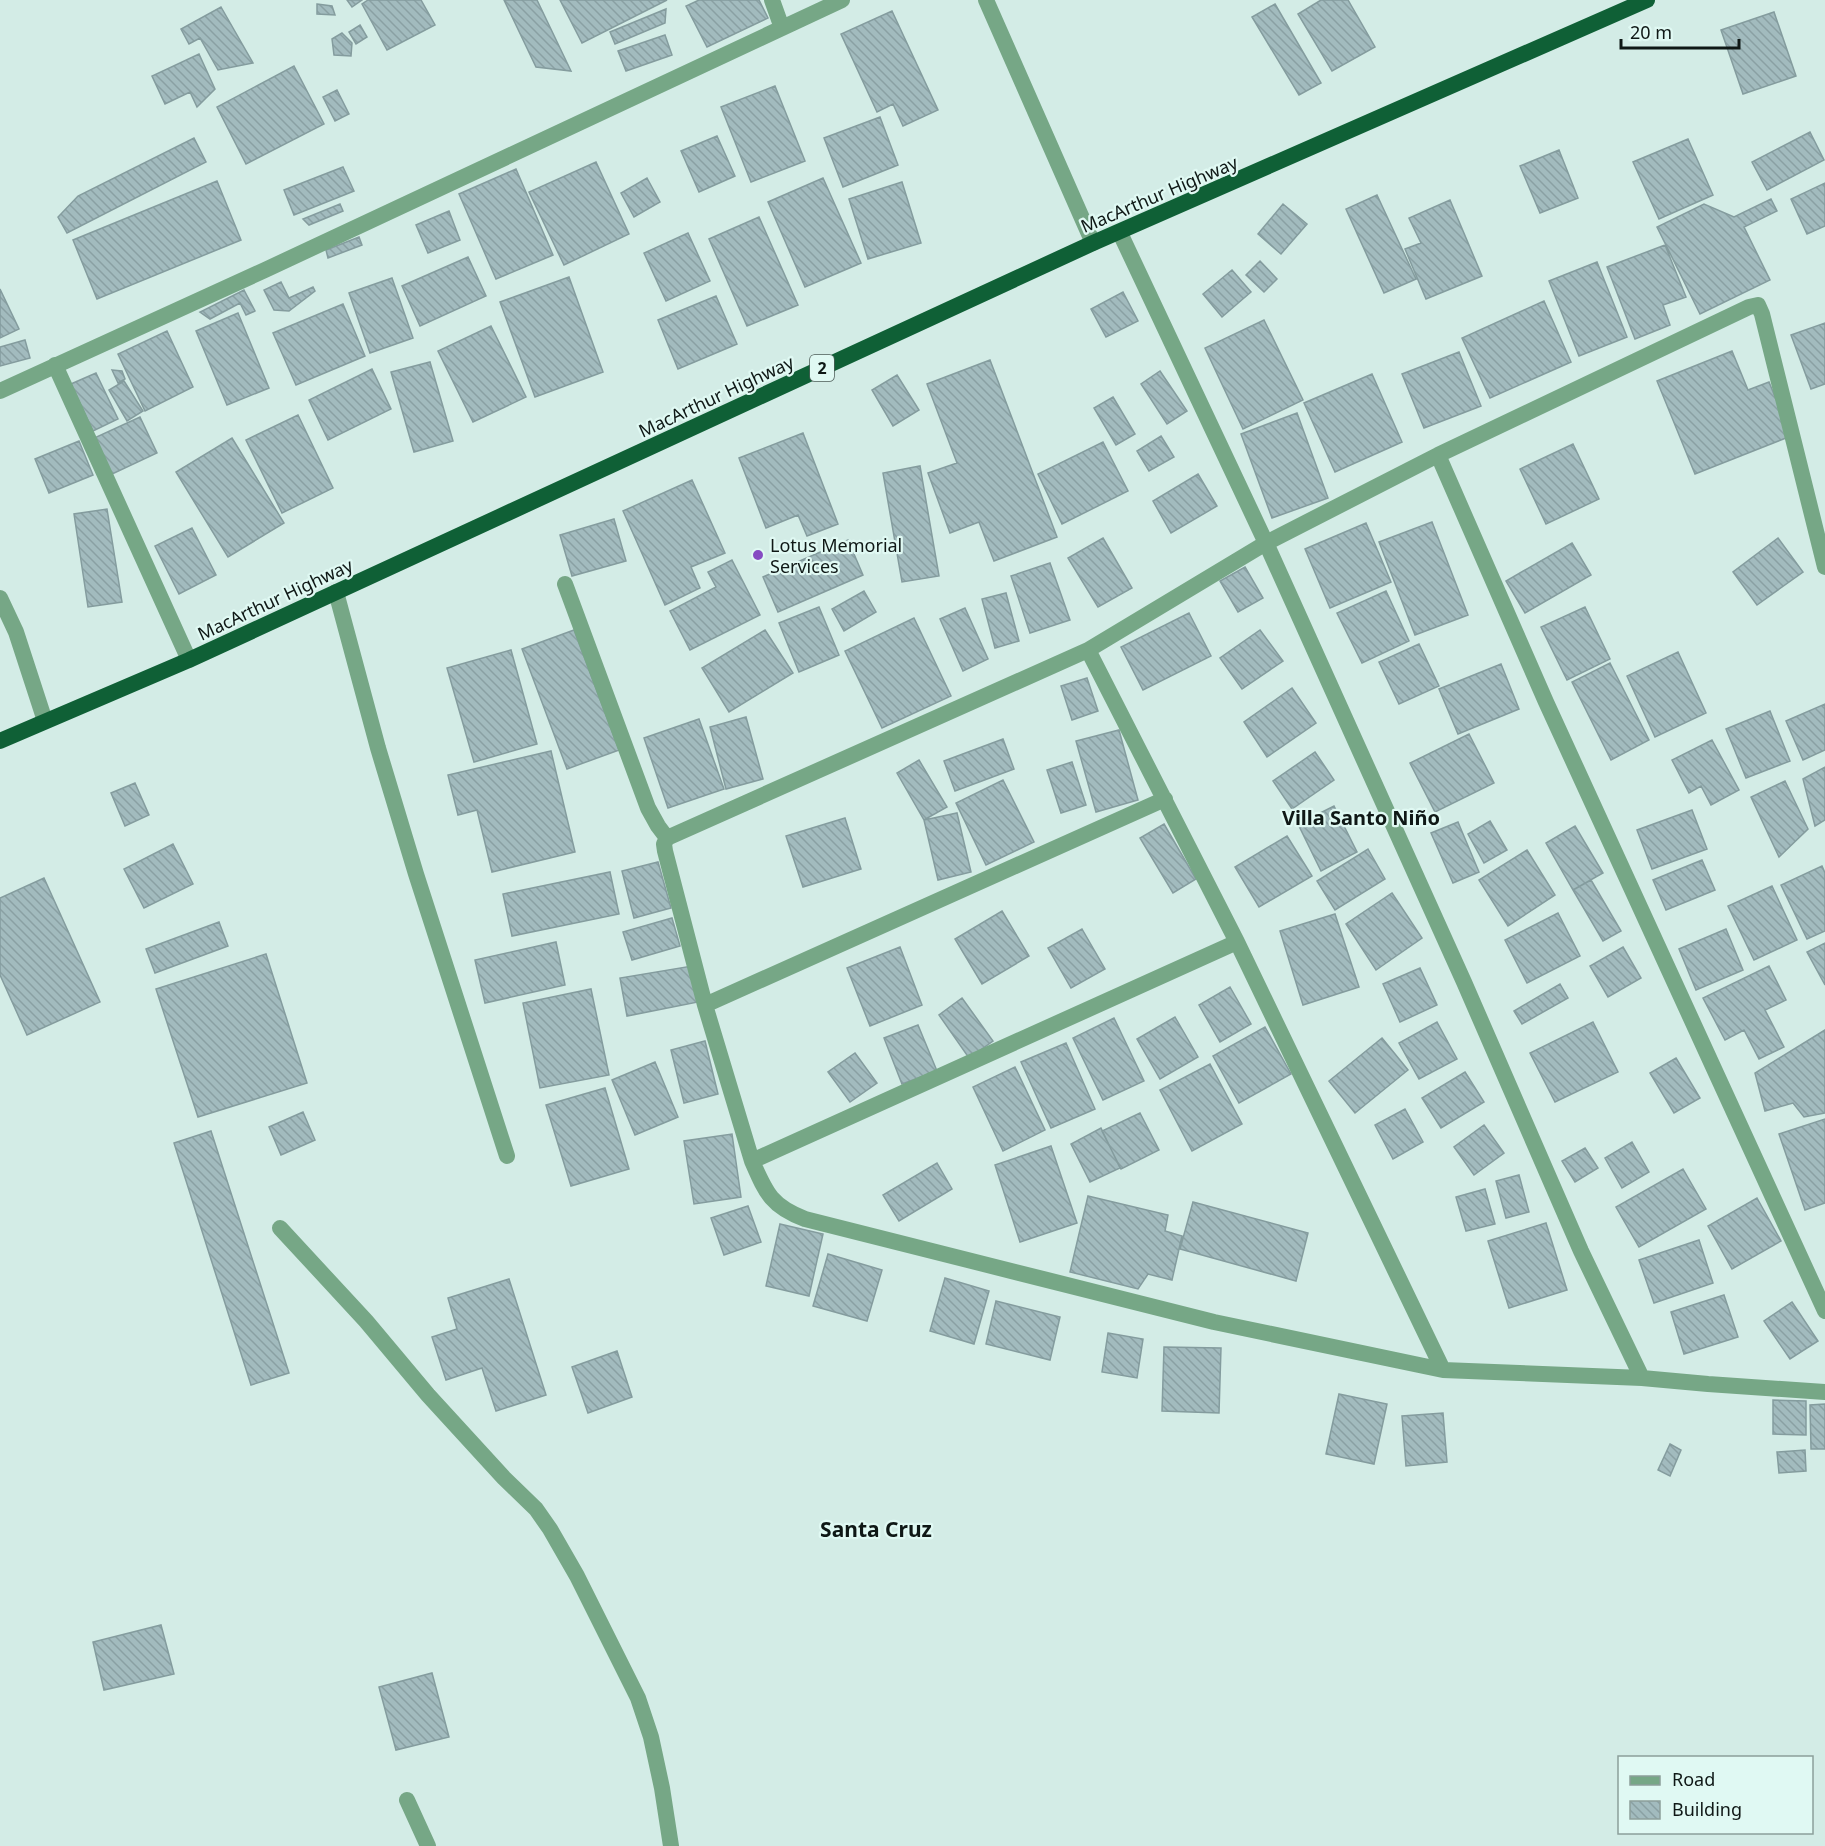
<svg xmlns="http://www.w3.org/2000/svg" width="1825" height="1846" font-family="'Noto Sans',sans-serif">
<defs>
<pattern id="building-back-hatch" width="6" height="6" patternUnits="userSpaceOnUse" patternTransform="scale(1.5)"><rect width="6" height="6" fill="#a2bbbe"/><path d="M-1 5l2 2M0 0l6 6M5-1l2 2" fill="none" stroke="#8aa0a3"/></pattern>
</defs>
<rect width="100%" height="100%" fill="#d3ece6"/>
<path fill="url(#building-back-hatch)" stroke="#849c9e" stroke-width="1.5" d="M347,0H362L352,7Z
M368,0H421L435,25L387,50L362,4Z
M504,0H537L571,71L536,67Z
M560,0H667L582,43Z
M699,0H759L768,18L707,47L686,6Z
M1321,0H1348L1375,47L1332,71L1298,14Z
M317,4L332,6L335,15L317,14Z
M1275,4L1321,83L1299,95L1252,17Z
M221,7L253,63L218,70L200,38L189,44L181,29Z
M666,9L665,23L615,44L610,32Z
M892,11L938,110L903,126L893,104L877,112L841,34Z
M1774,12L1796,76L1743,94L1721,30Z
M360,25L367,37L356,44L349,32Z
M342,33L352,43L351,56L334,55L332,39Z
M665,35L672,55L626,71L618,51Z
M199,54L215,89L197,107L190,92L165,104L152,76Z
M294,66L324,124L246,164L217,107Z
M775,86L805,161L751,182L721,107Z
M337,90L349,114L335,121L323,97Z
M880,117L898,165L843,187L824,138Z
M1810,132L1824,160L1767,190L1752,162Z
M717,136L735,176L699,192L681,151Z
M194,138L206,162L67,233L58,217L78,196Z
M1688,139L1713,195L1659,219L1633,162Z
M1559,150L1578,198L1540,213L1520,166Z
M596,162L629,234L564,265L529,192Z
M343,167L354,191L294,215L284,190Z
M516,169L553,255L496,279L459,194Z
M647,178L660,202L634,217L621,193Z
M823,178L861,263L805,287L768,202Z
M217,181L241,240L97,299L73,240Z
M902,182L921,243L868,259L849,199Z
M1825,183V226L1807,234L1791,199Z
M1377,195L1416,279L1384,293L1346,209Z
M1771,199L1777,211L1744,227L1770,280L1700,314L1657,227L1704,204L1734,217Z
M1450,200L1482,276L1426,299L1405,249L1421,243L1409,218Z
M340,204L343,211L309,225L303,219Z
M1283,204L1307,224L1281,254L1258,234Z
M449,211L460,240L428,253L416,225Z
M759,217L798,305L747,326L709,239Z
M688,233L710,281L666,301L644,253Z
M359,237L362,245L328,258L326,250Z
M1665,245L1686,297L1663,305L1670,325L1635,339L1607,267Z
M468,257L486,296L420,326L402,286Z
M1260,261L1277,279L1264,292L1246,275Z
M1597,262L1627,337L1579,356L1549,281Z
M1232,270L1251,292L1222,317L1203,294Z
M569,277L603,372L535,397L500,302Z
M392,278L413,338L370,353L349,293Z
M281,282L289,298L313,287L315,291L289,311L274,310L264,290Z
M0,289L19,329L0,338Z
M244,290L255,311L246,315L240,303L210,319L200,312Z
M1123,292L1138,321L1106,337L1091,309Z
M716,296L737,344L678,369L658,320Z
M1544,301L1571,362L1490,398L1462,338Z
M343,304L365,356L296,385L273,333Z
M238,313L269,388L227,405L196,331Z
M1264,320L1303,400L1243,429L1205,348Z
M1825,323V384L1811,389L1791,335Z
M491,326L526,397L473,422L438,351Z
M167,331L193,387L145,411L118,354Z
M25,340L30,358L0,366V347Z
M1732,351L1748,390L1769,382L1791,436L1695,474L1657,381Z
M1459,352L1481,406L1424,428L1402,374Z
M990,360L1057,537L994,561L979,522L950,533L928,473L957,463L927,384Z
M430,362L453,441L414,452L391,372Z
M372,369L391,409L328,440L309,400Z
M112,370L122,371L125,379L118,383Z
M1160,371L1187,411L1167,424L1141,384Z
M96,373L118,419L93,431L71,384Z
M1372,374L1402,442L1335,472L1304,403Z
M897,375L919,410L893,426L872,390Z
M124,381L143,411L127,421L109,390Z
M1113,397L1135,434L1116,445L1094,408Z
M1297,413L1328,498L1272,518L1241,434Z
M298,415L333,488L282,513L246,440Z
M140,417L157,453L110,475L92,439Z
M803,433L838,524L807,536L798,515L766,528L739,458Z
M1161,436L1174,457L1149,471L1137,451Z
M232,438L284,523L228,557L176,472Z
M79,441L93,475L49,493L35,459Z
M1103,442L1128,491L1062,524L1038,474Z
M1573,444L1599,499L1546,524L1520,469Z
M920,466L939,576L902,582L883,473Z
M1198,474L1217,506L1171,533L1153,501Z
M692,480L725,553L691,567L700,588L665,605L623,511Z
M107,509L122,602L88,607L74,514Z
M614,519L626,561L572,576L560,535Z
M1432,522L1468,615L1415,635L1379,542Z
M1366,523L1391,582L1330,608L1305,549Z
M192,528L216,575L179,594L155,546Z
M1103,538L1132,588L1098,607L1068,558Z
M1778,538L1803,572L1757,605L1733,572Z
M848,540L863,575L778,612L763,577Z
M1572,543L1591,575L1525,613L1506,581Z
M732,560L760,615L690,650L670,611L716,587L708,572Z
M1050,563L1070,620L1030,633L1011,576Z
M1245,567L1263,598L1238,612L1220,581Z
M864,591L876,612L844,631L832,609Z
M1386,591L1409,641L1362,663L1337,613Z
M1006,593L1019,641L995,648L982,599Z
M819,607L839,655L799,672L779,623Z
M1585,607L1610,659L1567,680L1541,627Z
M965,608L988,659L963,671L940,619Z
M1189,613L1211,656L1143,690L1121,647Z
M914,618L951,696L882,728L845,651Z
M574,630L619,750L567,769L522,649Z
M765,630L793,673L729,712L702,668Z
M1260,630L1283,661L1242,689L1220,658Z
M1419,644L1439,686L1399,704L1379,662Z
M511,650L537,744L474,762L447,668Z
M1678,652L1706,713L1655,737L1627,676Z
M1610,663L1649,740L1611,760L1572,682Z
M1501,664L1519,709L1458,734L1439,689Z
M1087,678L1098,711L1072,720L1061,686Z
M1292,688L1316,723L1267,757L1244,722Z
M1825,704V750L1803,760L1786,721Z
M1770,711L1790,761L1746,778L1726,729Z
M746,717L763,779L726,789L710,727Z
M699,719L724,789L668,808L644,738Z
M1119,730L1138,800L1096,812L1076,741Z
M1469,734L1494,783L1435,812L1410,763Z
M1003,739L1014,769L955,791L944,761Z
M1712,740L1739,790L1711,805L1701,786L1689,793L1672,760Z
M551,751L575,852L492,872L477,810L458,815L448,775Z
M1315,752L1334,780L1292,809L1273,781Z
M919,760L947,807L924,820L897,773Z
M1072,762L1086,805L1061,813L1047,770Z
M1825,767V820L1815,826L1803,779Z
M1003,780L1034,842L986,865L956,803Z
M1785,781L1808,829L1779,857L1751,797Z
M135,783L149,815L125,826L111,793Z
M1334,806L1357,852L1321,871L1298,824Z
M1692,810L1707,849L1652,869L1637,830Z
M957,813L971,872L938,880L924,820Z
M845,818L861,869L803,887L786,836Z
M1490,821L1507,850L1484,863L1468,834Z
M1458,822L1479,872L1453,883L1431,833Z
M1164,824L1196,879L1173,893L1140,838Z
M1575,826L1603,873L1573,890L1546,843Z
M1287,836L1312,876L1259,907L1235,867Z
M173,844L193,884L144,908L124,869Z
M1368,849L1385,879L1335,910L1317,881Z
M1527,850L1555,895L1508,926L1479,880Z
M1702,860L1715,890L1666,910L1653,880Z
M658,862L671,908L634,918L622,871Z
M1822,866L1825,873V931L1807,939L1781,885Z
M610,872L619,914L512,936L503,894Z
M44,878L100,1002L27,1035L0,975V898Z
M1591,880L1621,931L1603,941L1573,890Z
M1772,886L1797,940L1754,960L1728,906Z
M1392,893L1422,938L1376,970L1346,924Z
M1002,911L1029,956L982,984L955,939Z
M1558,913L1580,956L1527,983L1505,940Z
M1335,914L1359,987L1303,1005L1280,931Z
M672,918L680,946L632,960L623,932Z
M219,922L228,946L155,973L146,949Z
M1082,929L1105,969L1071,988L1048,948Z
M1726,929L1743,970L1696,990L1679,949Z
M556,942L565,985L485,1003L475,960Z
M1825,943V985L1807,952Z
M900,947L922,1005L870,1026L847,968Z
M1623,947L1641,978L1608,997L1590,966Z
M266,954L307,1083L198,1117L156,989Z
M692,966L698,1002L627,1016L620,978Z
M1769,966L1786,1000L1765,1010L1784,1047L1759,1059L1744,1030L1725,1040L1703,998Z
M1420,968L1437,1005L1400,1022L1383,984Z
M1560,984L1568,998L1522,1024L1514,1011Z
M1230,987L1251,1024L1220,1042L1199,1005Z
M591,989L609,1075L540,1088L523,1003Z
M962,998L993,1041L969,1058L939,1015Z
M1175,1017L1198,1057L1160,1079L1137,1039Z
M1114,1018L1144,1081L1103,1100L1073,1038Z
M1437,1022L1457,1059L1419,1079L1399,1043Z
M1593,1022L1618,1072L1555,1102L1530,1053Z
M918,1025L937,1071L902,1084L884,1038Z
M1265,1027L1291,1074L1239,1103L1213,1056Z
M1825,1030V1113L1804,1117L1793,1103L1765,1111L1755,1073Z
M1382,1038L1408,1070L1355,1113L1329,1081Z
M705,1041L718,1094L684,1103L671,1050Z
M1066,1043L1095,1109L1051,1128L1021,1062Z
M855,1053L877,1083L850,1102L828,1072Z
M1676,1058L1700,1098L1674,1113L1650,1073Z
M655,1062L678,1117L635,1135L612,1080Z
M1210,1064L1242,1124L1192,1151L1160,1090Z
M1015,1067L1045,1130L1003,1151L973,1087Z
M1465,1072L1484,1102L1441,1128L1422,1098Z
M605,1088L629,1169L571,1186L546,1105Z
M1405,1109L1423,1142L1393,1159L1375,1125Z
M303,1112L315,1140L281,1155L269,1127Z
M1140,1113L1159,1150L1121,1169L1102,1131Z
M1825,1119V1203L1805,1210L1779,1134Z
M1484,1125L1504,1153L1474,1175L1454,1147Z
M1101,1128L1120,1168L1090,1182L1071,1144Z
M211,1131L289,1373L251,1385L174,1143Z
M732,1134L741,1197L694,1204L684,1141Z
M1632,1142L1649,1172L1622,1188L1605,1158Z
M1051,1146L1077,1223L1020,1242L995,1165Z
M1585,1148L1598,1168L1575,1182L1562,1161Z
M937,1163L952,1189L899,1221L883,1195Z
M1683,1169L1706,1209L1639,1247L1616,1207Z
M1519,1175L1529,1212L1506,1218L1496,1181Z
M1485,1189L1495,1224L1466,1231L1456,1197Z
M1088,1196L1168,1215L1165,1231L1182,1236L1172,1280L1148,1274L1138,1289L1070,1272Z
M1757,1198L1781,1241L1732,1269L1708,1226Z
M1193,1202L1308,1233L1296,1281L1180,1249Z
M748,1206L761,1242L724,1255L711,1218Z
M1546,1223L1567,1290L1509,1308L1488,1241Z
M780,1224L823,1234L809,1296L766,1286Z
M1699,1240L1713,1283L1654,1303L1639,1260Z
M828,1254L882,1270L867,1321L813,1306Z
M945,1278L989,1291L974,1344L930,1331Z
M509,1279L546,1395L496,1411L482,1368L446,1380L432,1337L457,1329L448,1298Z
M1724,1295L1738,1337L1684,1354L1671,1312Z
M996,1301L1060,1317L1050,1360L986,1344Z
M1792,1302L1818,1341L1790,1359L1764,1321Z
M1108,1333L1143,1339L1137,1378L1102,1372Z
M1164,1347L1221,1348L1219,1413L1162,1411Z
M617,1351L632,1397L588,1413L572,1367Z
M1339,1394L1387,1404L1374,1464L1326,1454Z
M1773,1400L1806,1401V1435L1773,1434Z
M1825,1404V1449H1811L1810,1405Z
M1443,1413L1447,1462L1406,1466L1402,1416Z
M1670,1444L1681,1450L1670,1476L1658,1470Z
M1805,1450L1806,1471L1779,1473L1777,1452Z
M161,1625L174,1674L104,1690L93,1642Z
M432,1673L449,1737L396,1750L379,1687Z"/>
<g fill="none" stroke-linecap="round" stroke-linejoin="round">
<path stroke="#76a786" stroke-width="16" d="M407,1800L428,1846"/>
<path stroke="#76a786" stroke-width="16" d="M772,0L782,28
M986,0L1093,243
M1120,233L1266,543L1464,982L1581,1251L1642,1378
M55,365L189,660
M0,391L265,270L842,0
M1438,455L1546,702L1825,1311
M565,584L648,808L658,826L667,838
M336,592L378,748L416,874L507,1156
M0,598L16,632L45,721
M1088,650L667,838L664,844L665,851L705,1005L752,1161C766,1193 771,1206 805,1219L1214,1322L1443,1370L1642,1378L1708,1384L1825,1392
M705,1005L1165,799
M752,1161L1237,942
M280,1228L366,1321L428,1395L504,1478L536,1509L550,1529L577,1576L638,1698L651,1737L662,1788L671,1846
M1443,1370L1237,942L1088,650L1266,543L1438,455L1749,307L1758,305L1762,314L1825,567"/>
<path stroke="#0f6036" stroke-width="16" d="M0,741L189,660L1093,243L1647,0"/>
</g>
<circle fill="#864bc2" stroke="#e0f9f3" stroke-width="2" cx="758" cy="555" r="6"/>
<g text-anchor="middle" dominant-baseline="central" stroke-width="4.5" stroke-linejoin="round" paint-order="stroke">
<rect fill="#e0f9f3" stroke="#4e5c58" stroke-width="1.5" x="810" y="355" width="24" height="26" rx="4.5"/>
<g font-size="16" font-weight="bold" fill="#0f1816">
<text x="822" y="368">2</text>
</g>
<g font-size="18" fill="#0f1816" stroke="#e0f9f3">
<text transform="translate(1159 194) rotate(-23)">MacArthur Highway</text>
<text transform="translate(716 396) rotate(-25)">MacArthur Highway</text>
<text transform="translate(275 599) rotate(-25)">MacArthur Highway</text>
</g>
<g font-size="18" fill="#0f1816" stroke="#e0f9f3" text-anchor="start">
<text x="770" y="545">Lotus Memorial<tspan x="770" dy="21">Services</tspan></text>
</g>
<g font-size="20" font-weight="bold" fill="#0f1816" stroke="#e0f9f3">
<text x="1361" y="817">Villa Santo Niño</text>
</g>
<g font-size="21" font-weight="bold" fill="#0f1816" stroke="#e0f9f3">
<text x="876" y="1529">Santa Cruz</text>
</g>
</g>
<rect x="1618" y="1756" width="195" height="78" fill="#e0f9f3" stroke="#8c9f9b" stroke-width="1.5"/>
<rect x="1630" y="1776" width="30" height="9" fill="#76a786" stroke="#8c9f9b" stroke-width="1.5"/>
<text x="1672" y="1786" font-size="18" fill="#0f1816">Road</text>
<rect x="1630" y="1801" width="30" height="18" fill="url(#building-back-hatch)" stroke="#8c9f9b" stroke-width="1.5"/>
<text x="1672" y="1816" font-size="18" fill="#0f1816">Building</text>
<path d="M1621 39v9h118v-9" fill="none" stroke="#0f1816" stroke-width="3"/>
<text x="1630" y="39" font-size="18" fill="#0f1816" stroke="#e0f9f3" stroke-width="4.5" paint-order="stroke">20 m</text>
</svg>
